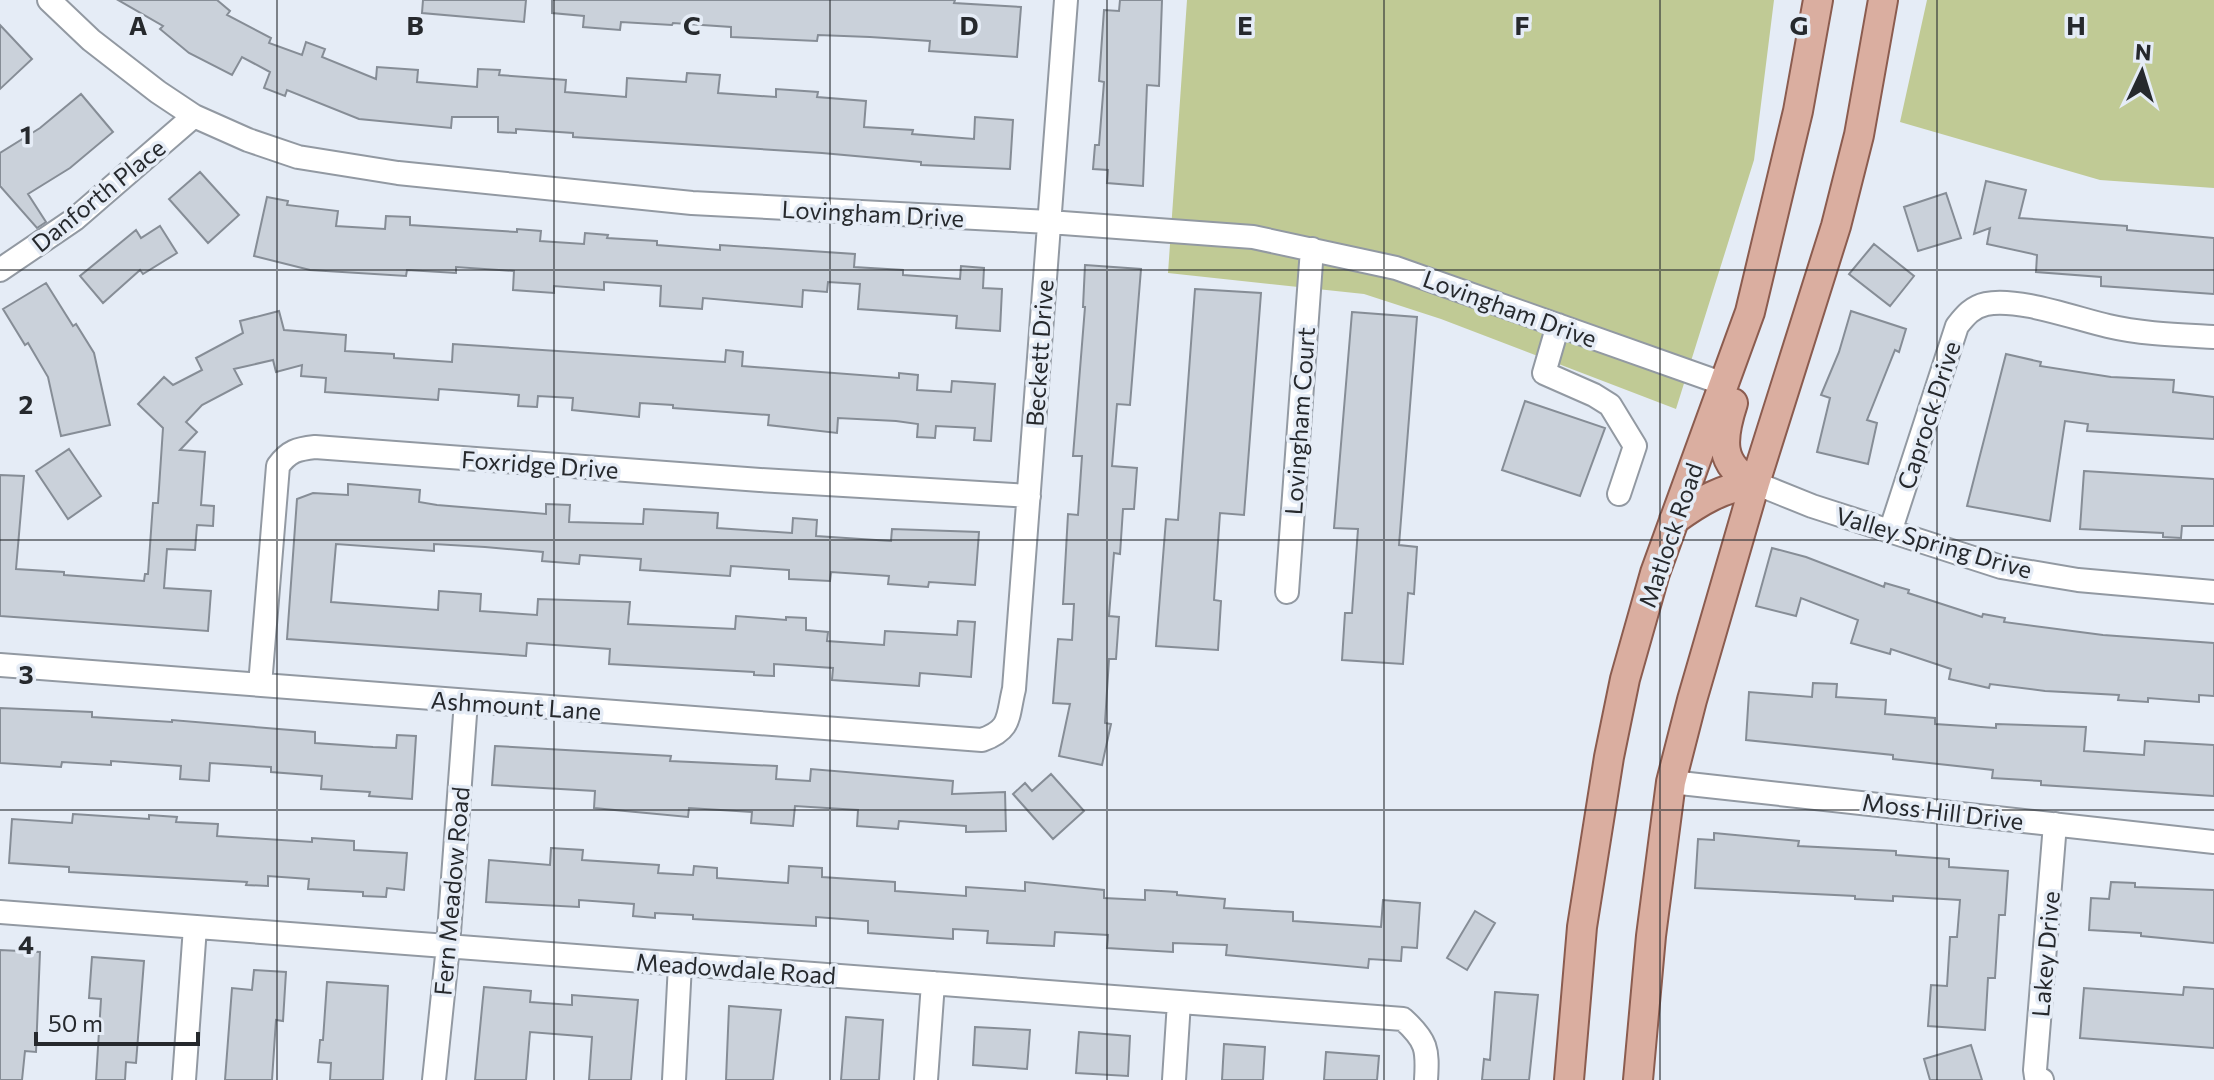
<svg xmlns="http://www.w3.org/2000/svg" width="2214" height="1080" font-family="Commissioner,sans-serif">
<rect width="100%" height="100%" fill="#e5ecf6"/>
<path fill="#c0ca95" d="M1187,0H1774L1754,160L1676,409L1441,319L1364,294L1168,273Z
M1927,0H2214V188L2100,180L1900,122Z"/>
<path fill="#cad1da" stroke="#868d96" stroke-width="2" d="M118,0H217L230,11L227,15L271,38L269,43L302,55L306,42L325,49L322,57L376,79L377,67L418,70L417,82L477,87L478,69L500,70L499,75L566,80L565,92L626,97L627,78L686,82L687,73L720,75L718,93L776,97V89L818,92L817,97L866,101L864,127L913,130L912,134L974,139L975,117L1013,120L1010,169L921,165V162L822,153L573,137V133L516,129V133L498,132V117H452L451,128L359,119L287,90L285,96L264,88L270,72L242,57L232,75L189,53L160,29L163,26Z
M423,0H526L524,22L422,13Z
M552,0H955L954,3L1021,7L1017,57L929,51L930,41L870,37L818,35L817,41L731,37V27L673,23L672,25L621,22L620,30L583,27L584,16L552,13Z
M1120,0H1162L1159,86L1147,85L1143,186L1107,183L1108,170L1093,169L1095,145H1099L1104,82L1099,81L1104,10L1119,11Z
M0,25L32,59L0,89Z
M81,94L113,132L70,168L28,194L46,222L37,228L0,186V153L40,128Z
M200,172L239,215L208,243L169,199Z
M1986,181L2026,190L2019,218L2127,226V230L2214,238V294L2101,286V277L2036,272L2037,255L1987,244L1990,228L1974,234Z
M1946,193L1961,238L1918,251L1904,207Z
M267,197L288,201L287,205L338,211L336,226L385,229L386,216L410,217V225L517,232V229L541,231L540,241L584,244L585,233L608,235L607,238L657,241V245L720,250V245L855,254L854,267L903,270V275L960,279L961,266L984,268L983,288L1002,289L1000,331L956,328L957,316L858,309L860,284L828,282L827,292L803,290L802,307L703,298L702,309L660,306L661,286L604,282V290L554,286V293L513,290L514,271L456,267V273L407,270L406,276L310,270L254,256Z
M160,226L177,253L143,274L140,270L103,303L80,276L136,230L141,238Z
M1874,244L1914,276L1890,306L1849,274Z
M1085,265L1141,269L1130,405L1117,404L1112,466L1137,468L1134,509H1123L1120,554L1114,553L1109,616L1119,617L1116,659H1109L1105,723L1111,724L1102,765L1059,756L1070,704L1053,703L1058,639L1072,640L1074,604H1063L1068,514L1078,515L1082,456H1073L1085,307H1083Z
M46,283L73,326L76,324L94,353L110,425L61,436L48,377L28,343L25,345L3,309Z
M1195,289L1261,293L1244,515L1220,513L1214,600L1221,601L1218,650L1156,646L1166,519L1178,520Z
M279,311L284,330L346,335L345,351L394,354V358L452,362L453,344L725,362L726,350L743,352L742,366L899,378V373L918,375L917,390L951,392L952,381L995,384L991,441L974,440L975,428L936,426L935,438L917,437L918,424L896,421L838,418L837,433L768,425L769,415L673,408V405L640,403L639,417L572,410L573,398L538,396L537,407L518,406L519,395L439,389L438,400L325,392L326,378L301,376L302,365L276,372L273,360L234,369L242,384L202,405L186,422L197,432L180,450L205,452L201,505L214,506L213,526L197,525L195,550L167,549L164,588L211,591L208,631L0,616V475L24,476L16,569L64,572V575L144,581L145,574H148L153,503H158L163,428L138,404L164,377L173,385L202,370L196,358L243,333L240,321Z
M1851,311L1906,329L1899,352L1895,350L1867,420L1877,423L1868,464L1817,452L1830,398L1821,395L1839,352Z
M1352,312L1417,317L1399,545L1417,547L1414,594L1408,593L1403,664L1342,660L1345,613H1352L1358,529L1334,528Z
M2006,354L2041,362L2040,366L2111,377L2174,380L2173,392L2214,397V439L2087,431L2088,424L2065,421L2050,521L1967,506Z
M1525,401L1605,428L1580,496L1502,470Z
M69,449L101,496L68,519L36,471Z
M2084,471L2214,479V526H2182L2181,538L2163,537V533L2080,529Z
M348,484L420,490L419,502L437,505L546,514V504L570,505L569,522L643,524L644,509L718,513L717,528L792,533L793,518L817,520L816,536L891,541L892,529L979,532L975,585L929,582L928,587L888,584L889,576L831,572L830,581L789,579V570L731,566L730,576L640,570L641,559L580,555L579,564L542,561L543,552L485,547L434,544V551L336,544L331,602L438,610L439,591L481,594L480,611L537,615L538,599L630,602L628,624L735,629L736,616L786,620V617L806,618V630L828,632L827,641L884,645L885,631L957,635L958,621L975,622L971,677L920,673L919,686L832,680L833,668L774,664V676L754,675V672L609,664L610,649L527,643L526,656L287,639L297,499L313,493L348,495Z
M1772,548L1806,557L1884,587L1885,583L1909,590L1908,593L1982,617L1983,614L2005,618L2004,622L2103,635L2214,643V696L2199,695V702L2148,698V702L2118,700L2119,695L2045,691L1990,684L1989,688L1949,679L1951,669L1891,649L1890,654L1851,643L1858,620L1801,598L1796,616L1756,606Z
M1813,683L1837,684L1836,697L1886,700L1885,714L1935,718V724L1996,728V724L2086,727L2084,751L2144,755L2145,741L2214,745V796L2041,785V781L1992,778L1993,770L1893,759V755L1746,740L1749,692L1812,697Z
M0,708L92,712V717L172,722V720L315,732V743L373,747L396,748L397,735L416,736L412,799L369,796L370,792L321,789L322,776L271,772V767L210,763L209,781L180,779L181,766L111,761V765L62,762L61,767L0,763Z
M495,746L671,756L670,761L777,766L776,779L810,781L811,769L953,781L952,794L1005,792L1006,831L966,832V826L899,821L898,829L857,826L858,810L795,806L793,826L751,823L752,812L689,808L688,817L594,808L595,791L492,785Z
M1051,774L1084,811L1053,839L1013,794L1025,783L1032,791Z
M73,814L149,819V815L177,817L176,822L218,824L217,836L312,842V838L354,841V850L407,853L404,890L387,888L386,897L363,896V892L308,889L309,879L268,876V886L246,885L247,882L69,872V867L9,863L12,819L72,823Z
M1714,833L1799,841L1798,846L1896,851V855L1949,859V867L2008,871L2005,915H1999L1995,978H1988L1985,1030L1928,1026L1931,985L1947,986L1950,937H1957L1960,900L1893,896V901L1855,899V896L1695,888L1698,839L1714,840Z
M551,848L583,850L582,860L659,865L658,873L693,875L694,866L717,868V878L788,883L789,866L822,868V877L895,882V891L966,896V887L1025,891V882L1104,890V898L1145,900V890L1177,892V895L1225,899L1224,908L1293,912V921L1381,927L1383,900L1420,903L1417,948L1402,947L1401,961L1369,959L1368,968L1226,955L1227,945L1173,943V952L1107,948L1108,935L1055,932L1054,946L1010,944L987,943L988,931L953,929V939L868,933V921L816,917V926L693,919V915L655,913V918L633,916L634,904L579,900V907L486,902L489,860L550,865Z
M2111,882L2135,883V887L2214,890V943L2141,936V933L2089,930L2091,898L2109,899Z
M1475,911L1495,923L1467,970L1447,958Z
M0,950L40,952L36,1052L25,1051L22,1080H0Z
M92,957L144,961L136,1063L126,1062L125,1080H96L101,999L89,998Z
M254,970L286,972L283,1021L276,1020L272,1080H225L232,988L252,990Z
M327,982L388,986L383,1080H330L331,1063L318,1062L320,1040H323Z
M484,987L531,991L530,1002L572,1005V995L638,1000L631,1080H589L592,1037L530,1032L526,1080H475Z
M2184,987L2214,989V1048L2080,1038L2084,988L2183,995Z
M1495,992L1538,995L1529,1080H1482L1484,1059L1490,1060Z
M729,1006L781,1010L773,1080H726Z
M846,1017L883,1020L879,1080H841Z
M975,1027L1030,1030L1027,1069L973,1065Z
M1079,1032L1130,1036L1128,1076L1076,1073Z
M1224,1044L1265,1047L1263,1080H1222Z
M1971,1045L1982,1080H1930L1924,1059Z
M1326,1052L1379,1056L1377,1080H1324Z"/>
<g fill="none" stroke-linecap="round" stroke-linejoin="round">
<defs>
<path id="minor" d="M49,0L91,40L158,92L194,116L248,140L298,157L398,173L692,203L1049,222L1253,237L1396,268L1724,384
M0,270L75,219L194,116
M1558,325L1544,373L1594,395L1610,405L1635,446L1619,494
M1755,483L1812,506L2001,567L2078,580L2214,592
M1890,532L1957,326C1965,316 1972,307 1986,304C2017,297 2077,319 2108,326C2142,334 2179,335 2214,337
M1287,592L1312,249
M0,665L982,740C1012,729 1007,717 1014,689L1066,0
M260,685L278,466C289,451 297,449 315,447L760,480L1029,496
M1671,782L2214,842
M0,912L1403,1019C1427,1041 1428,1049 1426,1080
M184,1080L195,927
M434,1080L448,946L466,701
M674,1080L680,964
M926,1080L933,983
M1174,1080L1179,1002
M2042,1080L2036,1077L2035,1070L2055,824"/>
<path id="major" d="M1733,403C1722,437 1717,466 1755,483
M1674,520C1700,501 1722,488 1755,483
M1569,1080L1582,927L1609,757L1625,679L1655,573L1750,312L1798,111L1818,0
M1638,1080L1651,936L1671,782L1692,700L1755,483L1836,226L1859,135L1883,0"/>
</defs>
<use href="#minor" stroke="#9299a2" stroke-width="26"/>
<use href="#major" stroke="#8b5c4f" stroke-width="32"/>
<use href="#minor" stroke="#fff" stroke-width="22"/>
<use href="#major" stroke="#daaea0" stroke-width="28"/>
</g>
<path fill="none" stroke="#26292d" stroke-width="2" stroke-opacity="0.55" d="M277,0V1080M554,0V1080M830,0V1080M1107,0V1080M1384,0V1080M1660,0V1080M1937,0V1080M0,270H2214M0,540H2214M0,810H2214"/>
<g text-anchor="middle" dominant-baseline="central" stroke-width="7" stroke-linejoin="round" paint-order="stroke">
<g font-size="24" fill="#26292d" stroke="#e5ecf6">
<text transform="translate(98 195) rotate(-39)">Danforth Place</text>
<text transform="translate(873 213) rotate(3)">Lovingham Drive</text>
<text transform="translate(1510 308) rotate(20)">Lovingham Drive</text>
<text transform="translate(1039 353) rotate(-86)">Beckett Drive</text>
<text transform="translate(1928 415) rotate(-72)">Caprock Drive</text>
<text transform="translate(1299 421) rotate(-86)">Lovingham Court</text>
<text transform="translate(540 464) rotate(4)">Foxridge Drive</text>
<text transform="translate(1670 535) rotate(-71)">Matlock Road</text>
<text transform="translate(1934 542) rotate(16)">Valley Spring Drive</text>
<text transform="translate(516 705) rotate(4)">Ashmount Lane</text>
<text transform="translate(1943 811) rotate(7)">Moss Hill Drive</text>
<text transform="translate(451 891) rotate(-85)">Fern Meadow Road</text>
<text transform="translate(2045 954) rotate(-85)">Lakey Drive</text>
<text transform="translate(736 968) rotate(4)">Meadowdale Road</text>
</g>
</g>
<g font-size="26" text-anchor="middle" font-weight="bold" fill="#26292d" stroke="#e5ecf6" stroke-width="7" stroke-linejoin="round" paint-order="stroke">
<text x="138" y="35">A</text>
<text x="415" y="35">B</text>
<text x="692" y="35">C</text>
<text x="969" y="35">D</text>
<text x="1245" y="35">E</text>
<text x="1522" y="35">F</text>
<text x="1799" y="35">G</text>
<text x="2076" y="35">H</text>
<text x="26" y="144">1</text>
<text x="26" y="414">2</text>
<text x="26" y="684">3</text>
<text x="26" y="954">4</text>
</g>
<g transform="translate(2142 72) rotate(4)" stroke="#e5ecf6" stroke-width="6" paint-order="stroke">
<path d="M0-6L14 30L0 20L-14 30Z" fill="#26292d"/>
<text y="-12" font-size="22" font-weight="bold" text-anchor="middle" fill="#26292d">N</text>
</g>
<path d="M36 1032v12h162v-12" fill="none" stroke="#26292d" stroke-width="4"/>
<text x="48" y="1032" font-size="24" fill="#26292d" stroke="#e5ecf6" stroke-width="6" paint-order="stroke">50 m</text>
</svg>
